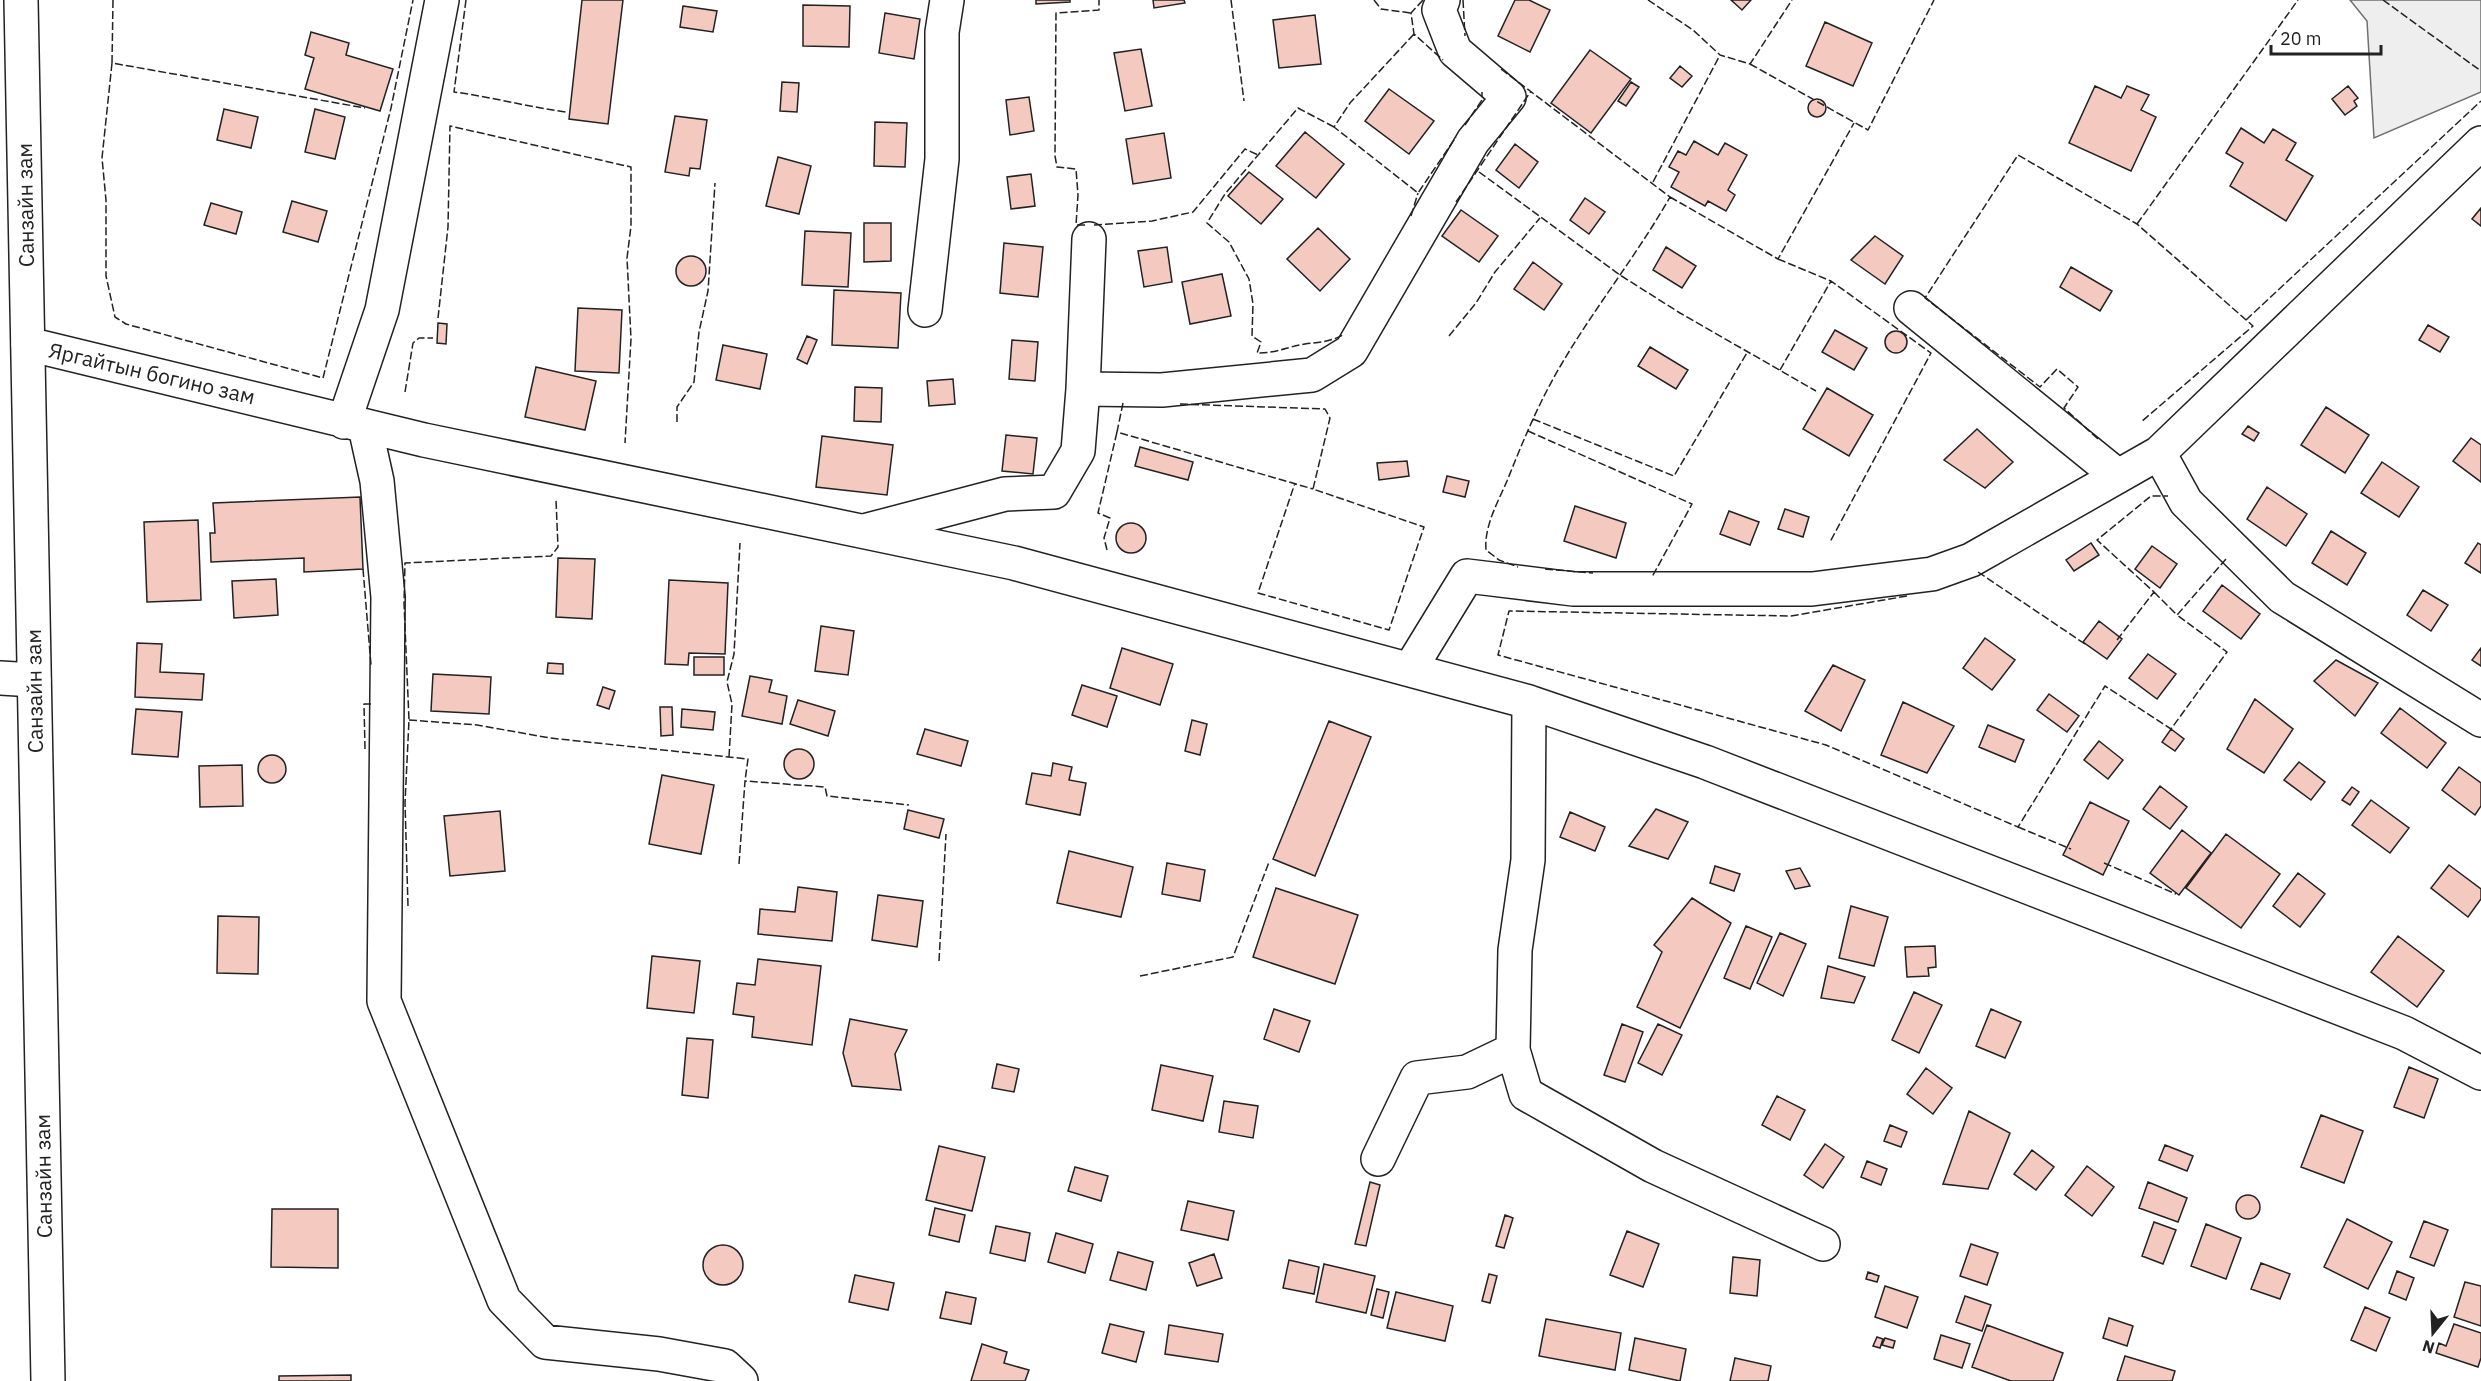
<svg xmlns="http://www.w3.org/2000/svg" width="2481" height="1381" font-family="'IBM Plex Sans',sans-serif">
<rect width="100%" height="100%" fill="#fff"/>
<path fill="#eee" stroke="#6f6f6f" stroke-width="1.5" d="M2350,0H2481V92L2374,138L2367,21Z"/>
<path fill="#f3c9c0" stroke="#222" stroke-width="1.5" d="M582,0H623L608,124L569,119Z
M1036,0H1070V2L1036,4Z
M1153,0H1184L1185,3L1154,8Z
M1515,0H1529L1550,10L1530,52L1498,36Z
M1731,0H1751L1742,10Z
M803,5L850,6L849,47L803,46Z
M683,6L717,11L713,32L680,27Z
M885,13L920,19L914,59L879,53Z
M1315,15L1321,64L1279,68L1273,20Z
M1825,22L1872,43L1853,86L1806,66Z
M311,32L349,43L346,55L393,69L380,111L305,89L314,58L305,55Z
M1141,49L1152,106L1125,111L1114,53Z
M1590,50L1631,79L1591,133L1551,103Z
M1680,66L1692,76L1682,87L1670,78Z
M782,82L799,83L797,112L780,111Z
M1631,82L1639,87L1626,106L1618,101Z
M2095,86L2121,98L2127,86L2149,95L2141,110L2156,117L2131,171L2069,143Z
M2348,86L2358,98L2354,101L2357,106L2345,115L2332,99Z
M1389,89L1434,121L1409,154L1365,121Z
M1029,97L1034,131L1010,135L1006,100Z
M1808 108a9 9 0 1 1 18 0a9 9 0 1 1-18 0Z
M224,109L258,117L251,148L217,140Z
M315,109L345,117L335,159L305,152Z
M675,116L707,120L700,169L690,168L689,176L665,172Z
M875,122L907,123L905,167L874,166Z
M2241,128L2264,143L2273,129L2296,143L2286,160L2313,176L2286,221L2230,186L2243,163L2226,153Z
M1305,132L1344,164L1316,198L1276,166Z
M1164,133L1171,178L1133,184L1126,139Z
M1694,141L1718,155L1725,143L1747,155L1728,190L1735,195L1726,211L1708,201L1705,206L1671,187L1679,172L1669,167L1678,151L1686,155Z
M1515,144L1538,162L1519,188L1496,170Z
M778,157L811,166L799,214L766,206Z
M1249,172L1283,199L1261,224L1228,196Z
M1031,174L1035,206L1011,209L1007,177Z
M1585,198L1605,212L1589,234L1570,220Z
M292,201L327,211L318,242L283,232Z
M211,203L242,212L236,234L204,225Z
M2481,208V226L2472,219Z
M1461,210L1498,236L1479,262L1442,236Z
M864,223H891V261L864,262Z
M1318,228L1350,259L1320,291L1287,259Z
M805,231L851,233L848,287L802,285Z
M1875,236L1903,256L1885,284L1851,260Z
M1004,243L1043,247L1038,297L1000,293Z
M1167,247L1172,282L1144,287L1138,251Z
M1666,247L1696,266L1682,288L1653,270Z
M676 271a15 15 0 1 1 30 0a15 15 0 1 1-30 0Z
M1533,262L1562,284L1544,310L1514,289Z
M2071,267L2112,291L2100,311L2060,287Z
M1222,274L1231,316L1190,324L1182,282Z
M834,290L901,293L898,348L832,345Z
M578,308L622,310L619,373L575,371Z
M438,323L447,324L446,344L437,343Z
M2428,325L2449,337L2440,352L2419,340Z
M1835,330L1867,348L1854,370L1822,352Z
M1885 342a11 11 0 1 1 22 0a11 11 0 1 1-22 0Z
M807,336L817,340L807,364L797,359Z
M1012,340L1038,342L1035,381L1009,379Z
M723,345L767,354L760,389L716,380Z
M1650,347L1688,370L1676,389L1638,366Z
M536,367L596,381L585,430L525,417Z
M953,379L955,404L929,406L927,381Z
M855,387L882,388L881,422L854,421Z
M1827,388L1873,415L1849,456L1803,429Z
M2326,407L2369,435L2345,473L2301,445Z
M2248,426L2259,433L2254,441L2242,434Z
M1977,429L2013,462L1985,488L1944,460Z
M1006,435L1037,438L1033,474L1002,471Z
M822,436L893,445L887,495L816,487Z
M2471,438L2481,445V482L2453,461Z
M1140,447L1193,462L1188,480L1135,466Z
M1407,461L1409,476L1379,480L1377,463Z
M2382,462L2419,487L2399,517L2361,493Z
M1447,476L1469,481L1465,497L1443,492Z
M2267,487L2307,514L2286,546L2247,519Z
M360,497L363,569L304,572V558L211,562L210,533H215L213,503Z
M1575,506L1626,523L1616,558L1564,541Z
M1785,509L1809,517L1803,537L1778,529Z
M1729,511L1759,522L1750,545L1720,534Z
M198,520L201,600L147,602L144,522Z
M1116 538a15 15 0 1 1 30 0a15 15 0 1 1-30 0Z
M2331,531L2366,553L2347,585L2312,563Z
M2091,543L2099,555L2074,571L2066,560Z
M2478,543L2481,545V573L2465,563Z
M2152,546L2177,564L2160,588L2135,569Z
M558,558L595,559L592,619L556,617Z
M276,579L278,615L234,618L232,581Z
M669,580L728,583L725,654L689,653L688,665L665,664Z
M2222,585L2260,614L2241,639L2203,611Z
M2423,590L2448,605L2431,631L2407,615Z
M2099,621L2122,639L2107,659L2083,642Z
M821,626L854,631L848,675L815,671Z
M1985,638L2015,660L1992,690L1963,668Z
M137,643L162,644L160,672L204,674L202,700L135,697Z
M1122,648L1173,664L1160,705L1110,688Z
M2481,648V666L2472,660Z
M2148,654L2176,674L2157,699L2129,678Z
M694,657H724V675H694Z
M2336,660L2378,683L2355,716L2314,681Z
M548,663L563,664V674L547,673Z
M1833,665L1865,680L1841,731L1805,711Z
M433,674L491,677L489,714L431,711Z
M750,676L772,680L769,692L787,696L782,724L742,716Z
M1082,685L1117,696L1107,727L1072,715Z
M603,687L615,691L609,709L597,705Z
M2049,694L2079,716L2067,732L2037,710Z
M2255,699L2293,729L2264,773L2227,749Z
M798,700L835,711L828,736L790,724Z
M1903,702L1954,726L1927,773L1881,755Z
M660,707H672L673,735L661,736Z
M2400,708L2446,743L2427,768L2381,733Z
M136,709L182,712L178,757L132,754Z
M682,709L715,712L713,730L681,727Z
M1192,720L1207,724L1200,755L1185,751Z
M1329,721L1371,737L1315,876L1273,859Z
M1988,725L2024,740L2015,762L1979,747Z
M925,729L968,741L961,766L917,754Z
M2171,729L2184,739L2175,751L2162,742Z
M2099,741L2123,760L2108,779L2084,760Z
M784 764a15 15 0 1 1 30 0a15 15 0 1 1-30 0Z
M258 769a14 14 0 1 1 28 0a14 14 0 1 1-28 0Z
M2299,762L2325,782L2311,800L2284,780Z
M1053,763L1072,767L1069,780L1086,783L1080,815L1026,804L1032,773L1051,776Z
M242,765L243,806L200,807L199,766Z
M2459,767L2481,783V806L2475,815L2442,790Z
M662,775L714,785L701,854L649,844Z
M2160,786L2187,807L2170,829L2143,809Z
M2352,787L2359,792L2350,805L2342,800Z
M2371,800L2409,828L2390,853L2352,825Z
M2090,802L2129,821L2103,875L2063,855Z
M1656,809L1688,822L1668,859L1629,846Z
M908,810L944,819L939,838L904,829Z
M500,811L505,871L450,876L444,816Z
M1570,812L1605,827L1595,851L1560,837Z
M2182,830L2211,853L2179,895L2150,873Z
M2226,834L2280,874L2241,928L2186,888Z
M1069,851L1133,867L1121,917L1057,903Z
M1167,863L1205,870L1200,901L1162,894Z
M2449,865L2481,889V899L2468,917L2431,888Z
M1715,866L1740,874L1734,891L1710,883Z
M1800,868L1810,886L1795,889L1786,871Z
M2298,873L2325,894L2300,927L2273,906Z
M798,887L837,892L832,941L758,934L760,909L795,912Z
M1276,888L1358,915L1335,984L1253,957Z
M878,895L923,901L917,947L872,940Z
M1692,898L1731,923L1680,1028L1637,1007L1662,952L1654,945Z
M1851,906L1888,917L1874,966L1839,958Z
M218,916L259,917L258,974L217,973Z
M1746,926L1772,937L1750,989L1724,978Z
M1780,933L1806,944L1783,996L1757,983Z
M2398,936L2444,971L2417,1007L2371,972Z
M1935,946L1936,967L1928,968L1929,976L1907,977L1905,947Z
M652,956L700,961L694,1013L647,1008Z
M758,959L821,966L812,1045L752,1037L754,1017L733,1014L737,983L755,985Z
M1828,966L1865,977L1854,1003L1821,998Z
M1914,992L1942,1005L1919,1053L1892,1040Z
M1274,1009L1310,1021L1299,1052L1264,1039Z
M1991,1009L2021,1022L2005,1058L1976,1046Z
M850,1019L907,1030L895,1054L901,1090L852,1086L843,1053Z
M1622,1024L1643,1032L1625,1082L1604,1075Z
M1658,1024L1682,1035L1662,1075L1638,1063Z
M687,1038L713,1040L708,1098L682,1095Z
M997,1064L1019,1069L1014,1092L992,1088Z
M1161,1065L1213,1076L1203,1121L1152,1110Z
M2409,1067L2438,1079L2424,1118L2394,1107Z
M1926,1068L1952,1088L1933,1114L1907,1094Z
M1777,1096L1805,1110L1790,1140L1762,1125Z
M1224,1101L1258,1106L1253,1138L1219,1132Z
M1969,1111L2010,1133L1988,1189L1943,1184Z
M2321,1115L2363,1131L2344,1183L2301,1167Z
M1890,1125L1907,1132L1901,1147L1884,1141Z
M1825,1144L1844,1157L1823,1188L1804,1175Z
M2165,1145L2193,1156L2187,1171L2159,1160Z
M939,1146L985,1157L972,1211L926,1200Z
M2032,1150L2054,1167L2036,1190L2014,1174Z
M1867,1161L1887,1169L1881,1185L1861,1177Z
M2087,1166L2114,1187L2092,1216L2065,1195Z
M1075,1167L1108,1176L1101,1201L1068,1191Z
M1370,1182L1380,1185L1366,1246L1355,1244Z
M2148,1182L2187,1198L2178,1222L2139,1208Z
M2236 1207a12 12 0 1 1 24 0a12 12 0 1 1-24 0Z
M1188,1201L1234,1211L1228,1240L1181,1230Z
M935,1208L965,1215L959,1242L929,1235Z
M272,1209H338V1268L271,1267Z
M1505,1215L1513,1218L1504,1248L1496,1246Z
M2347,1219L2392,1242L2368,1289L2324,1267Z
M2424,1221L2448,1230L2434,1266L2410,1257Z
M2154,1222L2176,1230L2163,1264L2142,1256Z
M2206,1224L2241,1238L2226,1279L2191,1266Z
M996,1226L1030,1233L1025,1261L990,1253Z
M1627,1231L1659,1244L1643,1287L1610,1275Z
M1056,1233L1093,1244L1085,1273L1048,1262Z
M1971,1244L1998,1253L1987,1285L1960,1276Z
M703 1265a20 20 0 1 1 40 0a20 20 0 1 1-40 0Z
M1118,1252L1153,1262L1146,1290L1110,1280Z
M1214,1254L1222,1278L1197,1286L1189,1263Z
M1733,1257L1760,1260L1757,1296L1730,1293Z
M1289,1260L1319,1267L1314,1294L1283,1288Z
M2261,1263L2290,1274L2280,1299L2251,1289Z
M1324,1264L1375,1276L1366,1313L1316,1302Z
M2397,1271L2414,1278L2406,1300L2389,1293Z
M1868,1272L1879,1276L1877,1282L1866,1279Z
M1489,1274L1497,1276L1490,1303L1482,1301Z
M855,1275L894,1283L888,1310L849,1302Z
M2465,1282L2481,1286V1326L2454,1317Z
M1885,1286L1918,1297L1907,1328L1875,1317Z
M1377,1289L1389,1292L1383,1318L1371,1315Z
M946,1292L976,1298L971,1324L940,1318Z
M1396,1292L1453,1306L1445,1341L1387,1328Z
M1965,1296L1991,1305L1982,1331L1956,1322Z
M2365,1307L2390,1318L2376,1351L2351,1340Z
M2109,1318L2133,1326L2127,1346L2103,1338Z
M1546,1319L1621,1333L1615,1370L1539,1356Z
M1110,1324L1144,1332L1136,1362L1102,1353Z
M2454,1324L2481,1333V1358L2478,1367L2436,1353L2439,1343L2446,1346Z
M1169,1325L1223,1334L1218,1362L1165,1354Z
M1987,1325L2063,1353L2053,1381H2011L1972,1367Z
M1941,1335L1970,1344L1962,1368L1934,1359Z
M1877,1337L1883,1339L1880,1348L1873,1346Z
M1635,1338L1686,1349L1680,1381L1629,1370Z
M1885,1338L1895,1341L1893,1348L1882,1345Z
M982,1344L1007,1352L1004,1363L1029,1370L1025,1381H971Z
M2125,1356L2175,1371L2172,1381H2117Z
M1735,1358L1771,1366L1768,1381H1730Z
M351,1375V1381H279V1376Z"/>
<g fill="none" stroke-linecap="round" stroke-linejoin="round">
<defs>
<path id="minor" d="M1911,308L2118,476
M925,310L942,159V32L947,0
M28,344L424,440L1014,563L1529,702L1705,762L2404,1033L2481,1073
M1083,389L1162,390L1312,375L1351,351L1473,141L1509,97L1455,51L1439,10L1443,0
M344,422L382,310L442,0
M365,427L377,481L388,597L384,1001L504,1300L545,1342L659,1354L725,1366L741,1381
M2159,453L2186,502L2282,597L2481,720
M868,530L1005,494L1054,492L1078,451L1083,389L1089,239
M1410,669L1467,576L1573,589H1812L1932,574L1971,560L2159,453L2481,143
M0,678L34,680
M1529,702L1528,860L1515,950L1513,1050L1526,1094L1653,1166L1823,1244
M1378,1159L1417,1078L1467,1072L1513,1050"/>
<path id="secondary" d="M21,0L48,1381"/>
</defs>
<use href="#minor" stroke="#222" stroke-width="36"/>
<use href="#secondary" stroke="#222" stroke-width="36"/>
<use href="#minor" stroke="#fff" stroke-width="33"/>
<use href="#secondary" stroke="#fff" stroke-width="33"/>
<path stroke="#222" stroke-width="1.5" stroke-dasharray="8 3" stroke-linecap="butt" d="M113,0L112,63L365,108
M466,0L454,92C492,97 528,107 566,112
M1231,0L1244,101
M1374,0L1381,9L1411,13
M1423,0L1411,13L1414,34L1443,60
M1463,0L1465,36
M1648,0L1693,30L1720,55L1750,64L1792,0
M2383,0L2481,71
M1414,34L1350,103L1334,127L1418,193L1456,137
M112,63L102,158L106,200V276L115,317L126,324L323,378L391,108L413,0
M1750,64L1868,130L1934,0
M1501,69L1670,197C1637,255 1595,307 1561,365C1539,402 1523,441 1507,481C1498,502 1484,526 1486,550L1499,560L1518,567
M1465,125L1482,100V92
M1334,127L1298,108L1225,194L1207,223L1229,242L1249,279L1253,304L1252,336L1261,342L1257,353C1278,353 1286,347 1305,344C1319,342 1330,342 1343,335
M1479,172L1620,275L1680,313L1816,391
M1653,182L1720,55
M1670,197L1778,259L1854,123
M1456,202L1531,91
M1411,216L1418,193
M2137,224L2298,0
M1085,225H1076L1078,195L1076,169L1057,167L1055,156L1056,13L1099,10V0
M1094,225L1152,221L1193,212L1245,149L1258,155
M1778,259L1831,281L1931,353L1830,542
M438,318L448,227L450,126L631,167V226L627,258L631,339L625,443
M2246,320L2481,101
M1449,336L1476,303L1495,272L1540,218
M1780,370L1831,281
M405,392L413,343L419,338H433
M1123,403L1117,432L1313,489
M1180,404L1325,409L1330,418L1313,489L1424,527L1389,630L1258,593L1295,483
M1533,419L1674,476L1748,351
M677,422V407L694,382L699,332L708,291L715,183
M1528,431L1692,504L1652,577
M2098,439L2064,408L2078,387L2057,369L2040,387L1925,298L2018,155L2137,224L2253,326L2141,422
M1107,550L1104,538L1110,518L1098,513L1117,432
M363,569L371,665
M1545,569L1593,573
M1978,572L2085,644
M2154,592L2177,615L2226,559
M1907,596L1791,616L1509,611L1498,655L1826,745L2018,827L2105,686L2171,729L2227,652L2177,615
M2117,640L2154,592L2097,540L2151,496H2168
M409,720L477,725L550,738L748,759L745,781
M365,749L364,704H374
M729,757L732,704L727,682L734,654L740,543
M2018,827L2071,849
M2104,863L2176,894
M739,864L745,781L825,787L827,796L909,805
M408,906L405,803L409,720L404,603L405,563L551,556L558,547L556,500
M939,961L946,834
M1140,976L1233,957L1269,862"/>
</g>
<g text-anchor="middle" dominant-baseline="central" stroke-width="4.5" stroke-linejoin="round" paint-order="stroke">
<g font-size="21" fill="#222" stroke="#fff">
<text transform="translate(25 205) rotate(-91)">Санзайн зам</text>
<text transform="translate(152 373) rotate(13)">Яргайтын богино зам</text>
<text transform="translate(34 691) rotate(-91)">Санзайн зам</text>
<text transform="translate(43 1176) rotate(-91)">Санзайн зам</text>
</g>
</g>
<g transform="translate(2433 1333) rotate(198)" stroke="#ffffff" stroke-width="4.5" paint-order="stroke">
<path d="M0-4.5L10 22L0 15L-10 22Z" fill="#222222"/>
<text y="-9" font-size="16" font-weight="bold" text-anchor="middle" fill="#222222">N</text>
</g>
<path d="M2271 45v9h110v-9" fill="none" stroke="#222222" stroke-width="3"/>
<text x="2280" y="45" font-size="18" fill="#222222" stroke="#ffffff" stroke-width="4.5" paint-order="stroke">20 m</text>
</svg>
